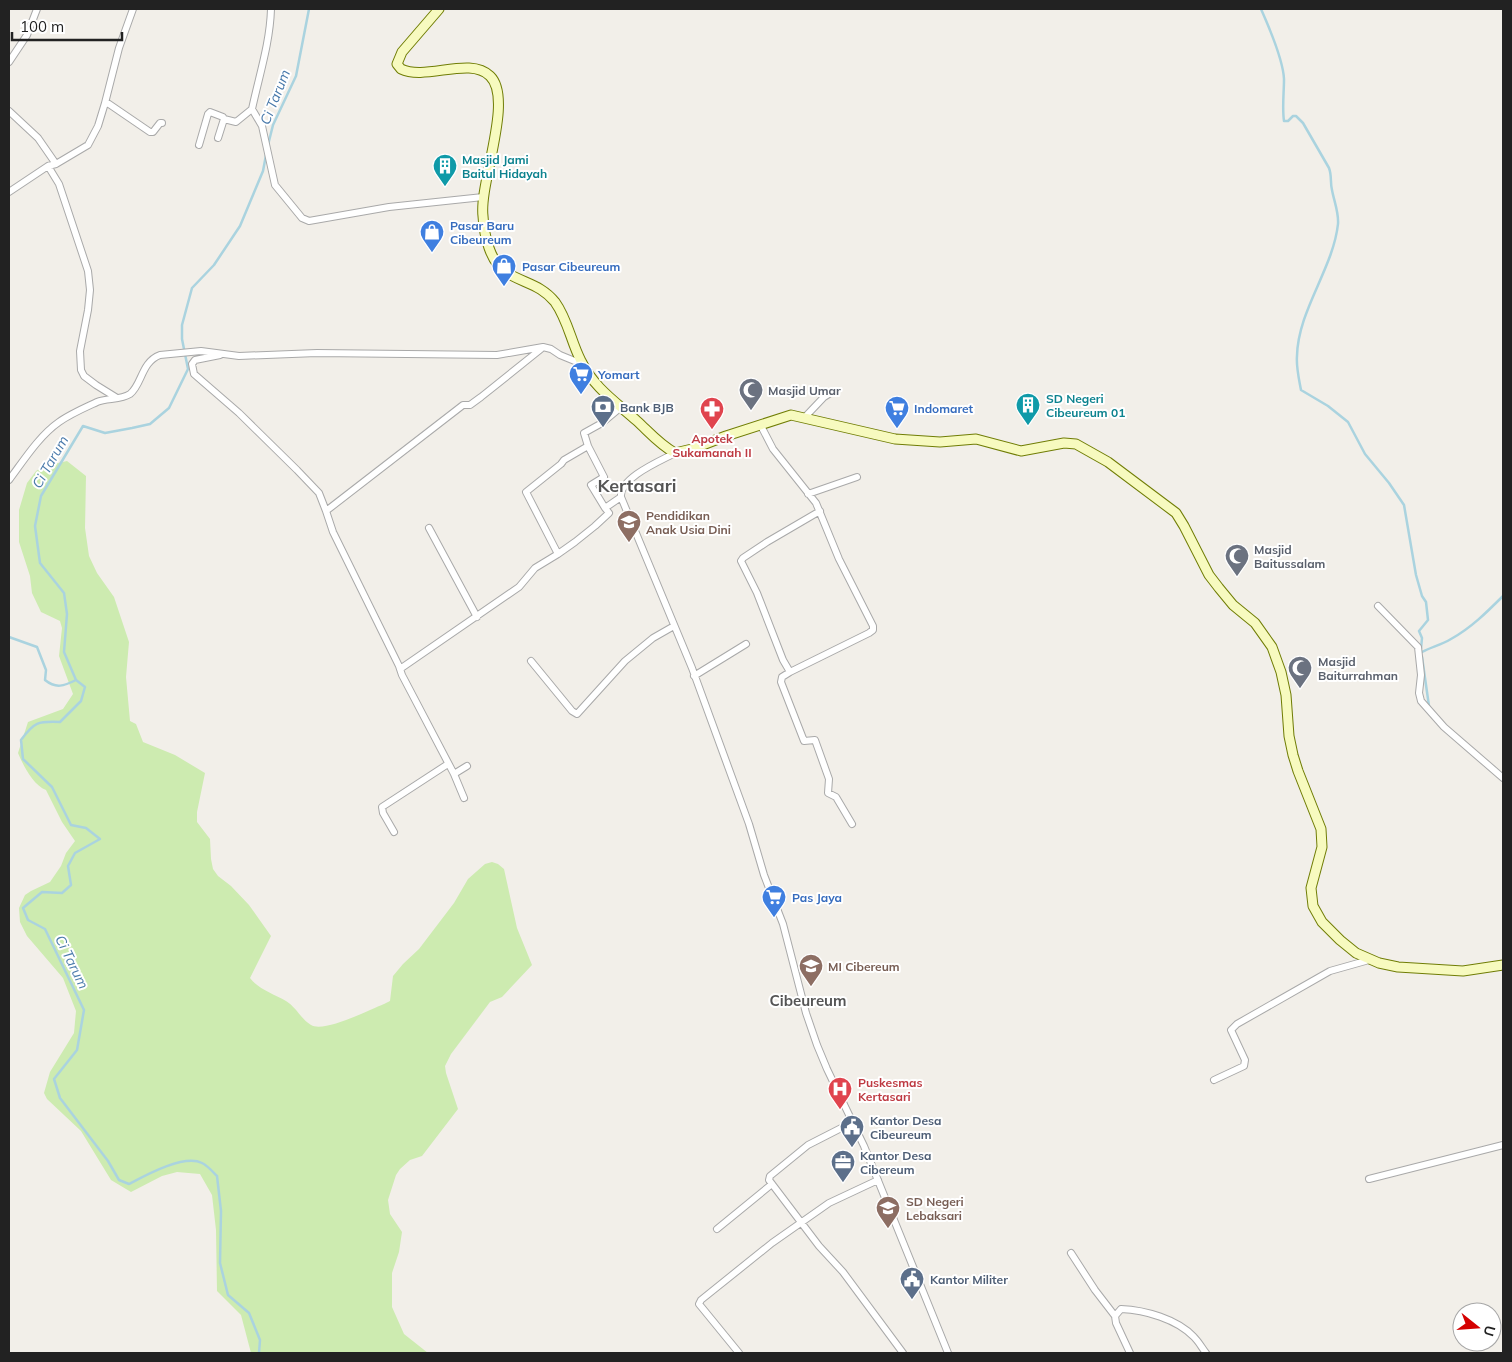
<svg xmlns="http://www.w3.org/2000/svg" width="1512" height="1362" font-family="Mulish,sans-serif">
<rect width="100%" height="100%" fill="#f2efe9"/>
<path fill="#cdebb0" d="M67,461L86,476L85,528L89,556L97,573L114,597L129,642L126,677L130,721L136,724L143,742L175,755L205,773L197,812V822L210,839L211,859L213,869L218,876L231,886L249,905L271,936L250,978C258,989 274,994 286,1001C296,1007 301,1019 311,1025C324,1033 369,1010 384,1004L390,1001L393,976L403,964L419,949L454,903L468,879L485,864L492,862L498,864L504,869L517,928L532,965L502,997L490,1002L451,1054L445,1066L446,1073L458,1109L422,1156L410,1160L400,1169L396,1175L388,1200L390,1214L402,1232L399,1252L392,1273V1307L404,1334L428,1353H251L241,1315L217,1291L216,1230L212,1195L200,1174L177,1172L162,1176L131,1192L111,1180L81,1131L47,1099L44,1093L50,1072L74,1033L76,1011L63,978L27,936L20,922L19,908L25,895L31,891L50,882L61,866L66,853L75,841L62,822L46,790C33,785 23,765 18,753L28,722L63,709L73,694L59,656L62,628L60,621L41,612L32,593L30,576L19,542V510L27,483L36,471L42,467Z"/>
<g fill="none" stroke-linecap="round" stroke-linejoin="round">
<path stroke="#aad3df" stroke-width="2.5" d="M1261,9C1269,27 1283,59 1284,79C1284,93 1282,108 1284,121H1288L1293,116H1296L1303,123L1329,168C1332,176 1330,182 1332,190C1334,201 1339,213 1338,224C1333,269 1298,310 1297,356C1296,367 1299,379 1301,390L1328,406L1348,422L1365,454L1389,483L1404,505L1416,575L1422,596L1426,602L1428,620L1419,631L1422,638L1421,649
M268,145L273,125L296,76L309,9
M9,637L37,647L46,670L45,680C56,689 64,686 76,680
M1422,652C1431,647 1441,645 1451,639C1471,628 1487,612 1503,596
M1422,657L1429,706
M259,1353L260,1340L249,1313L228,1295L220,1263L221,1211L217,1176C213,1172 208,1166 202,1163C184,1154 146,1175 129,1184L119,1180L108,1161L60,1098L54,1079L77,1050L84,1010L45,929L28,920L23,908L42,892L62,893L71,885L68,866L75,853L100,839L86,828L71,825L52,787L23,759L21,740C34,722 38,721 60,722L81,701L85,687L76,680L64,652L67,614L64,593L40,563L35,526L41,496L83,426L105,433L132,428L150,424L169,408L188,369L182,339V325L192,288L214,265L240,226L263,171L266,155"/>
<defs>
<path id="minor" d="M271,9C270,43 259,76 252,109L262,126L275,185L302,218L309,221L389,207L483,197
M9,62L27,35L37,9
M105,103L119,48L133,9
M9,111L38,138L56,164
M218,138L224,119L236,122L252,109
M199,145L208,114L210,112L223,117L224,119
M9,192L48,166
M220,355L195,360L192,364L194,374L239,413L297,470L319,493L326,511L463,405H470L481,397L541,349
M117,398L96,385L84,376L81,370L80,351L88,310L90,290L88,271L59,184L48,166L56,164L88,145L98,126L105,103L109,104L150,132H153L160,123H162
M805,417L824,397L832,392
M760,424L773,449L816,503L839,559L873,626V630L869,633L790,672L783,660L757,593L741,561L743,558L767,542L820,511
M588,446L584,433L602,423L620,408
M675,453C660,461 619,478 621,497L692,668L749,824L764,875L783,924L806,1013L817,1045L827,1069L864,1146L948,1353
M9,480C24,460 39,436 59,422C70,414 84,408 97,402C107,398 121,400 130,394C142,385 141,362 160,355L201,351L239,356L317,353L497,355L543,347L551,349L560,355L582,364
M808,494L857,477
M326,511L333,532L399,666L402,675L454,774L464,798
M429,528L477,617
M558,554L526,492L561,464L564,460L588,446L604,477L591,485L605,508
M1378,606L1418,647L1421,675L1419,693L1421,701L1444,727L1503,778
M531,661L572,711L577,714L625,661L653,638L674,626
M400,669L519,587L535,568L558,554L575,542L595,526L609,513L605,508L621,497
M790,672L782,677L781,682L804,741L815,740L829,779L828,793L836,797L852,824
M694,676L746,644
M454,774L467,766
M394,832L383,813L382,807L448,764
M1214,1080L1244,1066L1245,1060L1231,1030L1237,1024L1330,971L1369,960
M853,1122L808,1145L770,1176L769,1180L819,1246L843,1272L903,1353
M1369,1179L1503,1145
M717,1229L772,1184
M1071,1253L1095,1290L1115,1316
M739,1353L699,1304L701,1300L772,1243L829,1203L878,1180
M1130,1353L1116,1323L1115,1316L1121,1309C1145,1310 1177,1319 1194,1337C1199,1342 1202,1348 1206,1353"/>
<path id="secondary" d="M439,9L402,52L397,64L401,69C426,81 470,56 490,76C514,99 479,183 483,216C484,235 490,263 507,273C526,284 541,285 555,302C568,320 571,342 581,361C594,388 616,402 637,421C649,432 660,445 675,453L692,449L726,436L791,415L895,439L940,442L976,439L1021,451L1064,443L1076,444L1108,462L1176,513L1184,526L1209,575L1219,588L1233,605L1255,623L1272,647L1281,672L1286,695L1289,736L1293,755L1298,771L1321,829L1322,847L1311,888L1313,906L1322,922L1340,940L1356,953L1379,963L1398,967L1463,971L1503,965"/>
</defs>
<use href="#minor" stroke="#a9a9a9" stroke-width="8"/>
<use href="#secondary" stroke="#707d05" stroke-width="11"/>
<use href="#minor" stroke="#fff" stroke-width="6"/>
<use href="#secondary" stroke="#f7fabf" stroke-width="9"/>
</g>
<defs>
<symbol id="building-pin" viewBox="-11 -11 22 30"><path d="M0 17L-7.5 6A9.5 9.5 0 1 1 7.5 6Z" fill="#0f9aa8" stroke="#fff"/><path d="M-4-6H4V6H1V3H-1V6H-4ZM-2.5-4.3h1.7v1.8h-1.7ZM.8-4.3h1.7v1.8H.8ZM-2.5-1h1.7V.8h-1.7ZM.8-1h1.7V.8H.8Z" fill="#fff"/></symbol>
<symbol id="shop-pin" viewBox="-11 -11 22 30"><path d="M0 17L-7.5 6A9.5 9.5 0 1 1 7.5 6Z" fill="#3f7fe0" stroke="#fff"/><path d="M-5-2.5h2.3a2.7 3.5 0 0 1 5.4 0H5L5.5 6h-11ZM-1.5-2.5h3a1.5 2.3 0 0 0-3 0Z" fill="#fff"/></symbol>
<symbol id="supermarket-pin" viewBox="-11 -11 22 30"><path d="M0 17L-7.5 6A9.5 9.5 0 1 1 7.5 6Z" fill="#3f7fe0" stroke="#fff"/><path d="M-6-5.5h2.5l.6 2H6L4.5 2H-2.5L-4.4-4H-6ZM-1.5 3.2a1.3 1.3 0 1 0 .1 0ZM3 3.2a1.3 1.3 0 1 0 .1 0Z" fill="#fff"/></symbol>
<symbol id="mosque-pin" viewBox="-11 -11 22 30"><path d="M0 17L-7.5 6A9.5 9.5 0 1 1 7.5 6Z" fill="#6b7280" stroke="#fff"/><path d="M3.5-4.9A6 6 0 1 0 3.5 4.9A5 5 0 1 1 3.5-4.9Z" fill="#fff"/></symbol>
<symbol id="bank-pin" viewBox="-11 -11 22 30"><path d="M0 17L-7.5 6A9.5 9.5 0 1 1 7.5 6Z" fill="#5c6f8a" stroke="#fff"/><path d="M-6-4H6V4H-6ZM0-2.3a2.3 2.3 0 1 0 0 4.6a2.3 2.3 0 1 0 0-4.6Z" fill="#fff"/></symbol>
<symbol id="pharmacy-pin" viewBox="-11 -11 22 30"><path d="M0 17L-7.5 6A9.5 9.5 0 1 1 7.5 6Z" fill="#e0444e" stroke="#fff"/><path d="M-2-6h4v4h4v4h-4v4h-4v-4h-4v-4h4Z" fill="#fff"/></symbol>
<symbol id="school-pin" viewBox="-11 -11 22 30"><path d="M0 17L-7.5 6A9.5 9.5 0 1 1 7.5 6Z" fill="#8d6e63" stroke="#fff"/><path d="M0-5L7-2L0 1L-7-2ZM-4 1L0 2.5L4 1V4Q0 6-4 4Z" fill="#fff"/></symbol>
<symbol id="hospital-pin" viewBox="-11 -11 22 30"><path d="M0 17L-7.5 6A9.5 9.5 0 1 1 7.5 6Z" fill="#e0444e" stroke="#fff"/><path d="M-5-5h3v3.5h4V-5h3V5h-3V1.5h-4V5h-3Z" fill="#fff"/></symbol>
<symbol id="civic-pin" viewBox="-11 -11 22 30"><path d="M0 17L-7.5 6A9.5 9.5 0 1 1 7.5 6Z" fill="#5c6f8a" stroke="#fff"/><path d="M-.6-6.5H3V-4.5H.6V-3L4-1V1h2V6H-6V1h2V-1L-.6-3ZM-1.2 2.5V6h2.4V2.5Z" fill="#fff"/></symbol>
<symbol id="office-pin" viewBox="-11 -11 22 30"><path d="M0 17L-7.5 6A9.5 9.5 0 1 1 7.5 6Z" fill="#5c6f8a" stroke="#fff"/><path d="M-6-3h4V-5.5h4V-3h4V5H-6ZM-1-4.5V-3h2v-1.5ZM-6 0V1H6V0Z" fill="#fff"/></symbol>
</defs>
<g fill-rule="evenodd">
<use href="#building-pin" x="431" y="152" width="28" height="38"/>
<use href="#shop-pin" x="418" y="218" width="28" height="38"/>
<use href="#shop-pin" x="490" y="252" width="28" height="38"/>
<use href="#supermarket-pin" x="567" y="360" width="28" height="38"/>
<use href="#mosque-pin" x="737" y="376" width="28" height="38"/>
<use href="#building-pin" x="1014" y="391" width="28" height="38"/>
<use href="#bank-pin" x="589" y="393" width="28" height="38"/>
<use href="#supermarket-pin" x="883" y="394" width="28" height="38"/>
<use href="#pharmacy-pin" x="698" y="395" width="28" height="38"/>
<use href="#school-pin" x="615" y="508" width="28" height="38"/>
<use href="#mosque-pin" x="1223" y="542" width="28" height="38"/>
<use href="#mosque-pin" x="1286" y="654" width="28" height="38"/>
<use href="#supermarket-pin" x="760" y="883" width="28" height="38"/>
<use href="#school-pin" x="797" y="952" width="28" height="38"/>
<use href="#hospital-pin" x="826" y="1075" width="28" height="38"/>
<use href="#civic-pin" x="838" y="1113" width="28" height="38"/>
<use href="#office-pin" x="829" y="1148" width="28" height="38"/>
<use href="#school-pin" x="874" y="1194" width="28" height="38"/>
<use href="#civic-pin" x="898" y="1265" width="28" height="38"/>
</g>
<g text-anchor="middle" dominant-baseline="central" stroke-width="4" stroke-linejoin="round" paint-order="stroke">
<g font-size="12" font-weight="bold" fill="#0d838f" stroke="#fff" text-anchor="start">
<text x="462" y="159">Masjid Jami<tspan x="462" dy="14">Baitul Hidayah</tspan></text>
<text x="1046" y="398">SD Negeri<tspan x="1046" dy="14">Cibeureum 01</tspan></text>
</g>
<g font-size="12" font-weight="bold" fill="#366cbe" stroke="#fff" text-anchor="start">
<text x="450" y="225">Pasar Baru<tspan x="450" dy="14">Cibeureum</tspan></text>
<text x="522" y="266">Pasar Cibeureum</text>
<text x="598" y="374">Yomart</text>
<text x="914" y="408">Indomaret</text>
<text x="792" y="897">Pas Jaya</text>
</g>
<g font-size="12" font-weight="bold" fill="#5b616d" stroke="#fff" text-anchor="start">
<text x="768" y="390">Masjid Umar</text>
<text x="1254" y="549">Masjid<tspan x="1254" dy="14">Baitussalam</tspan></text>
<text x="1318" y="661">Masjid<tspan x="1318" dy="14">Baiturrahman</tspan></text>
</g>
<g font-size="12" font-weight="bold" fill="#4e5e75" stroke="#fff" text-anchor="start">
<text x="620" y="407">Bank BJB</text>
<text x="870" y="1120">Kantor Desa<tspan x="870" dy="14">Cibeureum</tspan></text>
<text x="860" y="1155">Kantor Desa<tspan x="860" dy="14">Cibereum</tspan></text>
<text x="930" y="1279">Kantor Militer</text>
</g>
<g font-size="12" font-weight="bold" fill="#be3a42" stroke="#fff">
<text x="712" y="438">Apotek<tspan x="712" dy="14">Sukamanah II</tspan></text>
<text x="858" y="1082" text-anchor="start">Puskesmas<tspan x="858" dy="14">Kertasari</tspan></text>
</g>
<g font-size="12" font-weight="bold" fill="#785e54" stroke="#fff" text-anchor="start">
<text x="646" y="515">Pendidikan<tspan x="646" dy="14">Anak Usia Dini</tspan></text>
<text x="828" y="966">MI Cibereum</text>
<text x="906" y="1201">SD Negeri<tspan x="906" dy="14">Lebaksari</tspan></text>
</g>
<g font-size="14" font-style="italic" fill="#4a7aab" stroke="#fff">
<text transform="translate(275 97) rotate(-68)">Ci Tarum</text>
<text transform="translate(50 462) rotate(-60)">Ci Tarum</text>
<text transform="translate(72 962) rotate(64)">Ci Tarum</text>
</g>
<g font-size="15" font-weight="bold" fill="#555" stroke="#fff">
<text x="808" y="1000">Cibeureum</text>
</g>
<g font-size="18" font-weight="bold" fill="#555" stroke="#fff">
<text x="637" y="485">Kertasari</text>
</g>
</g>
<rect width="1512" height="1362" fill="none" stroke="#222222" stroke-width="20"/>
<g transform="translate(1477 1327) rotate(107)"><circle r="24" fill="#ffffff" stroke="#a7a7a7"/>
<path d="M0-4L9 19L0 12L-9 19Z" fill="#d40000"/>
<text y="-8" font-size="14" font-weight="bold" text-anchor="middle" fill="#222222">U</text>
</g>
<path d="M12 32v8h110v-8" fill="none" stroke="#222222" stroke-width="2.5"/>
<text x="20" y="32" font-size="15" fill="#222222" stroke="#ffffff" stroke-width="4" paint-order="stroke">100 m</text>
</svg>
